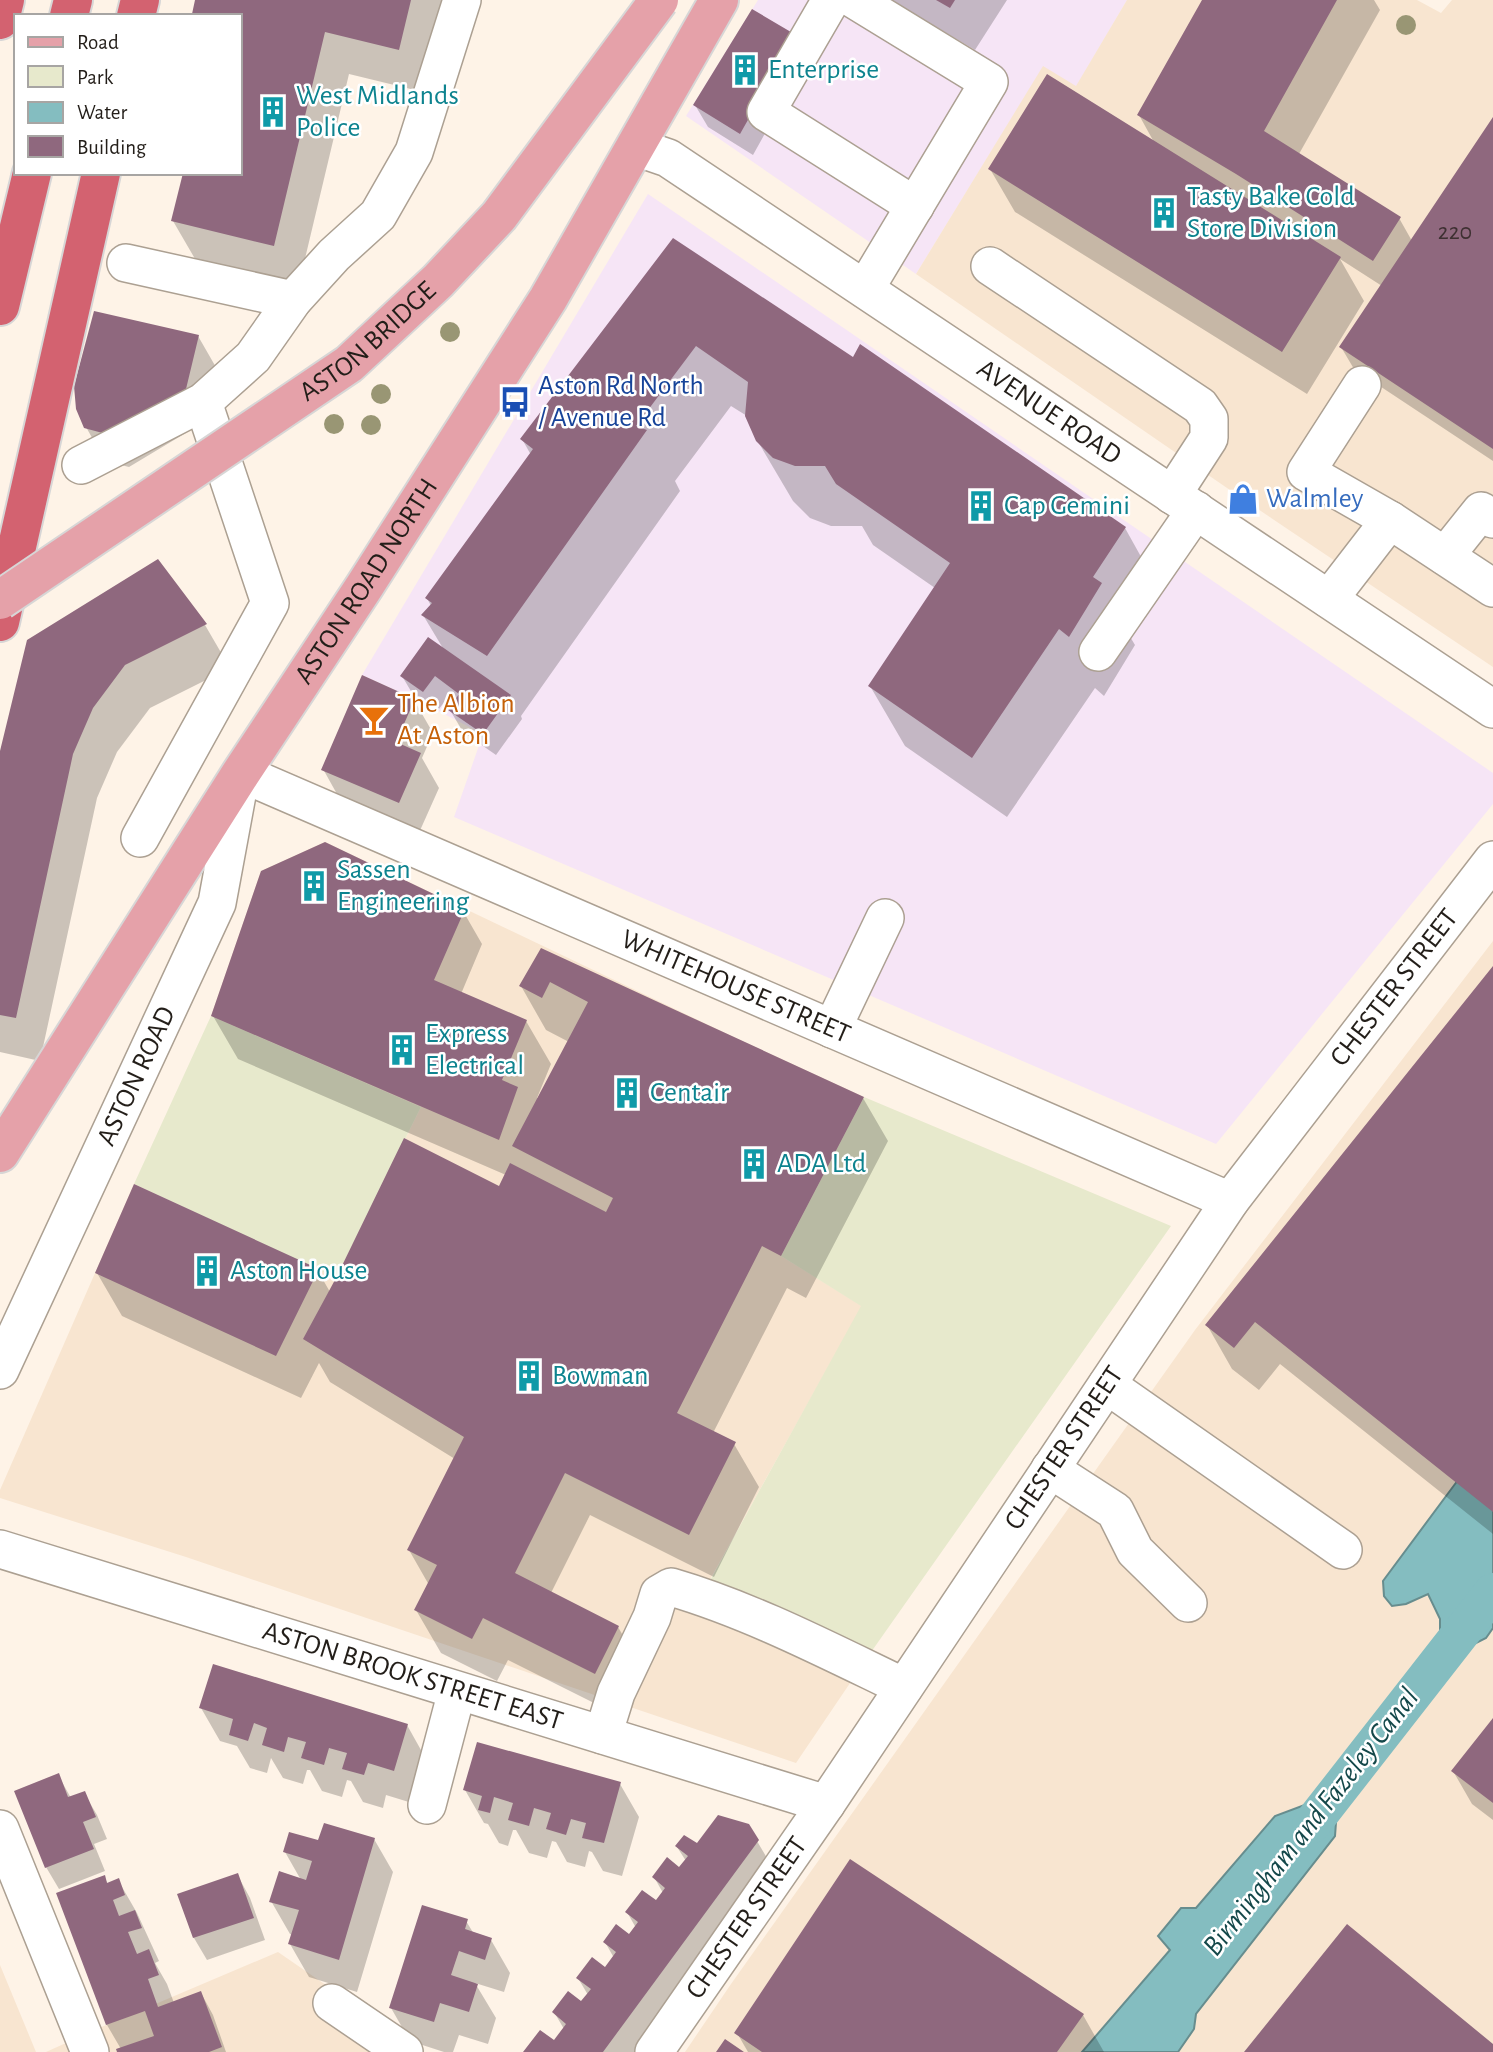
<svg xmlns="http://www.w3.org/2000/svg" width="1493" height="2052" font-family="'Alegreya Sans',sans-serif">
<rect width="100%" height="100%" fill="#fef3e7"/>
<path fill="#f6e5f6" d="M758,0H1127L1076,87L1043,67L916,274L686,116Z
M648,194L1493,773V804L1216,1144L454,817L483,734L415,699L362,675Z"/>
<path fill="#f8e5d0" d="M1127,0H1417L1441,13L1452,0H1493V667L1243,499L916,274L1043,66L1076,86Z
M325,842L740,1040L864,1097L781,1256L862,1306L708,1583L869,1655L796,1763L186,1557L0,1498V1490L134,1184L336,1278L421,1107L211,1016L261,871Z
M1493,941V2052H685L731,1984L1195,1330Z
M278,1952L423,2052H46L106,2025Z
M0,1965L36,2052H0Z"/>
<path fill="#e7e9cc" d="M211,1016L421,1107L336,1278L134,1184Z
M864,1097L1171,1226L869,1655L708,1584L861,1306L781,1256Z"/>
<path fill="#84bdc0" stroke="#678d8e" stroke-width="2" d="M1458,1480L1493,1503V1628L1486,1638L1468,1647L1431,1674L1440,1636V1619L1428,1594L1406,1604L1392,1606L1384,1596L1383,1581Z
M1344,1785L1337,1809L1335,1836L1196,2014L1194,2029L1178,2052H1082L1170,1950L1158,1936L1181,1908H1196L1275,1816L1318,1800Z"/>
<path fill="#0003" d="M197,0H445L423,92L349,74L298,288L198,264L173,221L240,173V16H195Z
M891,0H1007L975,50Z
M1204,0H1374L1380,10L1299,154L1399,218L1412,241L1493,120V461L1354,369L1341,347L1382,286L1340,259L1364,301L1307,394L1015,212L990,169L1155,144L1139,115Z
M807,58L753,155L708,127L695,105Z
M674,240L854,359L1125,528L1159,589L1129,635L1135,645L1104,696L1095,688L1007,817L905,746L870,686L935,588L873,545L862,526H831L810,518L793,501L757,440L747,416L731,406L675,481L680,491L521,716L522,719L496,755L463,732L450,710L455,702L448,697L436,713L415,698L402,676L444,650L423,615L431,606L427,598L531,455L522,439Z
M198,336L217,369L204,422L129,467L105,461L86,427Z
M158,561L205,625L230,668L150,708L117,752L97,798L40,1061L0,1052V759Z
M414,700L433,733L422,758L439,788L418,835L342,803L323,769Z
M463,911L482,944L461,994L526,1021L551,1064L537,1098L539,1099L569,1042L546,1030L521,986L542,950L863,1098L888,1141L806,1298L787,1288L713,1433L734,1444L759,1487L714,1577L590,1515L551,1593L618,1627L643,1670L620,1716L508,1660L497,1681L441,1653L416,1610L429,1585L409,1550L455,1459L330,1382L319,1363L301,1398L122,1316L97,1273L318,1271L330,1292L500,1188L506,1175L238,1059L213,1016Z
M1493,969V1534L1280,1364L1259,1390L1232,1369L1207,1325Z
M201,1708L407,1725L426,1759L412,1803L386,1795L383,1808L363,1802L351,1781L347,1780L342,1797L322,1791L310,1770H307L303,1784L283,1778L271,1758L267,1773L250,1768L237,1746L220,1741Z
M1493,1720V1820L1472,1804L1453,1771Z
M58,1775L71,1798L84,1793L97,1815L107,1839L94,1844L105,1871L59,1889L46,1867Z
M620,1784L639,1817L622,1876L603,1871L592,1852L589,1851L585,1867L567,1862L556,1842L552,1841L547,1858L529,1853L516,1830H513L508,1846L499,1843L488,1824L484,1823L465,1790Z
M374,1839L393,1872L357,1992L309,1977L290,1944L293,1935L290,1934L271,1901L301,1880L285,1852L320,1843Z
M757,1841L782,1884L659,2052H526L554,2042L564,2029L554,2012L582,2004L588,1995L578,1978L605,1969L614,1958L605,1942L629,1937L636,1928L627,1912L656,1903L663,1893L654,1877L679,1869L686,1861L677,1847Z
M238,1876L250,1898L265,1940L207,1960L194,1938L180,1895Z
M104,1877L108,1884L118,1880L137,1913L159,1961L155,1963L167,1984L174,2003L201,1993L213,2015L226,2052H119L121,2049L107,2025L58,1894Z
M466,1921L474,1934L491,1940L510,1973L504,1992L475,1983L496,2018L488,2044L459,2035L453,2052H444L410,2041L391,2008Z
M1083,2015L1104,2052H748L737,2033Z"/>
<g fill="none" stroke-linecap="round" stroke-linejoin="round">
<path stroke="#84bdc0" stroke-width="38" d="M1311,1825L1493,1592"/>
</g>
<path fill="#8f687e" d="M195,0H411L399,50L325,32L274,246L171,221L183,173H240V16L192,14Z
M936,0H955L950,8Z
M1202,0H1337L1264,131L1401,217L1373,261L1236,174L1137,115Z
M752,9L796,35L740,134L693,105Z
M1047,74L1341,257L1282,352L988,169Z
M1493,117V449L1339,347Z
M673,238L853,357L860,344L1126,527L1093,577L1102,583L1069,637L1059,629L972,758L868,686L950,563L836,484L825,466H795L773,458L756,441L745,416L748,382L696,346L636,426L647,430L487,656L421,615L432,603L425,598L533,449L520,439Z
M94,311L199,335L186,389L110,435L84,428L76,409L74,386Z
M158,559L207,624L125,665L93,708L73,754L16,1018L0,1015V751L27,640Z
M428,637L511,695L483,734L448,710L459,694L435,676L423,692L400,676Z
M362,675L415,699L396,742L421,753L399,803L321,770Z
M325,842L465,909L434,980L527,1020L502,1080L518,1087L499,1140L211,1016L261,871Z
M541,948L864,1097L781,1256L762,1246L677,1413L736,1442L689,1535L565,1473L515,1573L619,1626L595,1674L483,1618L472,1639L414,1610L437,1565L407,1550L464,1437L303,1339L336,1278L404,1138L499,1186L510,1163L606,1212L613,1198L512,1146L588,1002L550,982L542,998L519,986Z
M1493,966V1512L1255,1322L1234,1348L1205,1325Z
M134,1184L319,1269L276,1356L95,1273Z
M213,1664L408,1724L394,1771L368,1763L364,1775L342,1769L347,1753L329,1748L324,1765L301,1758L306,1742L288,1737L284,1752L262,1745L267,1728L254,1723L248,1741L229,1735L233,1719L199,1708Z
M1493,1718V1803L1451,1771Z
M477,1742L621,1782L604,1843L582,1838L586,1823L571,1819L566,1835L546,1829L551,1813L534,1808L529,1826L508,1820L513,1803L494,1797L490,1813L478,1810L482,1796L463,1790Z
M59,1773L68,1797L85,1791L96,1817L83,1822L94,1849L45,1868L14,1791Z
M718,1815L749,1824L759,1840L603,2052H523L540,2030L554,2040L566,2024L552,2012L568,1991L581,2001L591,1989L576,1978L592,1957L605,1967L616,1952L603,1942L616,1924L629,1934L638,1922L625,1912L642,1890L656,1900L665,1888L652,1877L667,1857L679,1867L688,1856L675,1846L684,1835L697,1843Z
M324,1823L375,1838L339,1960L288,1944L299,1910L269,1902L279,1871L306,1880L312,1861L283,1852L289,1832L318,1840Z
M850,1859L1084,2014L1057,2052H762L734,2033Z
M238,1873L254,1918L193,1938L177,1894Z
M105,1875L107,1883L119,1878L125,1895L113,1900L119,1916L135,1910L142,1928L128,1932L137,1954L149,1949L159,1975L148,1979L158,2007L201,1991L222,2047L209,2052H117L116,2049L154,2036L145,2011L106,2025L56,1893Z
M422,1905L468,1919L465,1929L492,1938L485,1960L459,1951L451,1975L478,1984L469,2012L440,2003L434,2022L389,2008Z
M1347,1924L1493,2044V2052H1244Z
M725,2039L744,2052H716Z"/>
<g fill="none" stroke-linecap="round" stroke-linejoin="round">
<defs>
<g id="minor">
<path d="M831,0L766,112L915,206"/>
<path d="M855,0L989,82L865,289"/>
<path id="s1" d="M636,147L668,158L1493,709"/>
<path d="M126,263L293,300"/>
<path d="M990,266L1200,406L1209,419V438L1172,495"/>
<path d="M1362,385L1306,472L1390,520"/>
<path d="M81,465L203,402L253,357L293,300L334,255L378,215L414,152L462,0"/>
<path d="M1445,556L1481,511L1493,519"/>
<path d="M1329,599L1390,520L1493,588"/>
<path d="M1098,652L1196,510"/>
<path d="M140,838L270,603L203,402"/>
<path d="M832,1029L885,918"/>
<path id="s2" d="M0,1370L217,903L241,773L1230,1201"/>
<path d="M1107,1385L1343,1550"/>
<path d="M1050,1469L1115,1511L1135,1551L1188,1603"/>
<path id="s3" d="M0,1549L826,1804"/>
<path d="M603,1735L616,1693L652,1617L659,1594L671,1587C750,1610 829,1651 904,1687"/>
<path d="M427,1805L457,1691"/>
<path d="M0,1829L90,2052"/>
<path d="M332,2003L404,2052"/>
<path id="s4" d="M654,2052L826,1804L1230,1201L1493,860"/>
</g>
<g id="major">
<path id="s5" d="M0,1153L241,773L364,587L548,299L719,0"/>
</g>
<path id="highway" d="M69,16L73,0
M136,16L140,0
M0,20L5,0
M0,306L32,173
M0,622L101,173"/>
</defs>
<use href="#minor" stroke="#aca092" stroke-width="40"/>
<use href="#major" stroke="#d7d6d6" stroke-width="42"/>
<use href="#highway" stroke="#d7d6d6" stroke-width="42"/>
<use href="#minor" stroke="#fff" stroke-width="37"/>
<use href="#major" stroke="#e5a1a9" stroke-width="38"/>
<use href="#highway" stroke="#d36270" stroke-width="38"/>
<defs>
<g id="major-bridge">
<path id="s6" d="M0,600L349,364L438,281L499,216L659,0"/>
</g>
</defs>
<use href="#major-bridge" stroke="#d7d6d6" stroke-width="42" stroke-linecap="butt"/>
<use href="#major-bridge" stroke="#e5a1a9" stroke-width="38"/>
</g>
<g fill="#999674">
<circle cx="1406" cy="25" r="10"/>
<circle cx="450" cy="332" r="10"/>
<circle cx="381" cy="394" r="10"/>
<circle cx="334" cy="424" r="10"/>
<circle cx="371" cy="425" r="10"/>
</g>
<defs>
<symbol id="building-bare" viewBox="-9 -9 18 18"><path d="M-4-6H4V6H1V3H-1V6H-4ZM-2.5-4.3h1.7v1.8h-1.7ZM.8-4.3h1.7v1.8H.8ZM-2.5-1h1.7V.8h-1.7ZM.8-1h1.7V.8H.8Z" fill="#0f9aa8" stroke="#fff" stroke-width="2.5" paint-order="stroke"/></symbol>
<symbol id="bus-bare" viewBox="-9 -9 18 18"><path d="M-5-6H5V4H4V6H2V4H-2V6H-4V4H-5ZM-3.5-4V0h7V-4ZM-3.5 1.2v1.5H-2V1.2ZM2 1.2v1.5H3.5V1.2Z" fill="#1a4fb4" stroke="#fff" stroke-width="2.5" paint-order="stroke"/></symbol>
<symbol id="shop-bare" viewBox="-9 -9 18 18"><path d="M-5-2.5h2.3a2.7 3.5 0 0 1 5.4 0H5L5.5 6h-11ZM-1.5-2.5h3a1.5 2.3 0 0 0-3 0Z" fill="#3f7fe0" stroke="#fff" stroke-width="2.5" paint-order="stroke"/></symbol>
<symbol id="bar-bare" viewBox="-9 -9 18 18"><path d="M-6-5H6L.8 .8V4.5H3.5V6h-7V4.5H-.8V.8Z" fill="#e8710a" stroke="#fff" stroke-width="2.5" paint-order="stroke"/></symbol>
</defs>
<g fill-rule="evenodd">
<use href="#building-bare" x="723" y="48" width="44" height="44"/>
<use href="#building-bare" x="251" y="90" width="44" height="44"/>
<use href="#building-bare" x="1142" y="191" width="44" height="44"/>
<use href="#bus-bare" x="493" y="380" width="44" height="44"/>
<use href="#shop-bare" x="1221" y="477" width="44" height="44"/>
<use href="#building-bare" x="959" y="484" width="44" height="44"/>
<use href="#bar-bare" x="352" y="698" width="44" height="44"/>
<use href="#building-bare" x="292" y="864" width="44" height="44"/>
<use href="#building-bare" x="380" y="1028" width="44" height="44"/>
<use href="#building-bare" x="605" y="1071" width="44" height="44"/>
<use href="#building-bare" x="732" y="1142" width="44" height="44"/>
<use href="#building-bare" x="185" y="1249" width="44" height="44"/>
<use href="#building-bare" x="507" y="1354" width="44" height="44"/>
</g>
<g text-anchor="middle" dominant-baseline="central" stroke-width="5" stroke-linejoin="round" paint-order="stroke">
<g font-size="24" fill="#3e3032">
<text x="1455" y="232">220</text>
</g>
<g font-size="28" fill="#0d838f" stroke="#fff" text-anchor="start">
<text x="768" y="70">Enterprise</text>
<text x="296" y="96">West Midlands<tspan x="296" dy="32">Police</tspan></text>
<text x="1187" y="197">Tasty Bake Cold<tspan x="1187" dy="32">Store Division</tspan></text>
<text x="1004" y="506">Cap Gemini</text>
<text x="337" y="870">Sassen<tspan x="337" dy="32">Engineering</tspan></text>
<text x="425" y="1034">Express<tspan x="425" dy="32">Electrical</tspan></text>
<text x="650" y="1093">Centair</text>
<text x="777" y="1164">ADA Ltd</text>
<text x="230" y="1271">Aston House</text>
<text x="552" y="1376">Bowman</text>
</g>
<g font-size="28" fill="#231e19" stroke="#fff">
<text stroke="none"><textPath href="#s6" startOffset="450">ASTON BRIDGE</textPath></text>
<text stroke="none"><textPath href="#s1" startOffset="492">AVENUE ROAD</textPath></text>
<text stroke="none"><textPath href="#s5" startOffset="679">ASTON ROAD NORTH</textPath></text>
<text stroke="none"><textPath href="#s2" startOffset="1186">WHITEHOUSE STREET</textPath></text>
<text stroke="none"><textPath href="#s4" startOffset="1297">CHESTER STREET</textPath></text>
<text stroke="none"><textPath href="#s2" startOffset="324">ASTON ROAD</textPath></text>
<text stroke="none"><textPath href="#s4" startOffset="730">CHESTER STREET</textPath></text>
<text stroke="none"><textPath href="#s3" startOffset="432">ASTON BROOK STREET EAST</textPath></text>
<text stroke="none"><textPath href="#s4" startOffset="163">CHESTER STREET</textPath></text>
</g>
<g font-size="28" fill="#164399" stroke="#fff" text-anchor="start">
<text x="538" y="386">Aston Rd North<tspan x="538" dy="32">/ Avenue Rd</tspan></text>
</g>
<g font-size="28" fill="#366cbe" stroke="#fff" text-anchor="start">
<text x="1266" y="499">Walmley</text>
</g>
<g font-size="28" fill="#c56008" stroke="#fff" text-anchor="start">
<text x="397" y="704">The Albion<tspan x="397" dy="32">At Aston</tspan></text>
</g>
<g font-size="30" font-style="italic" fill="#14484a" stroke="#fff">
<text transform="translate(1311 1822) rotate(-52)">Birmingham and Fazeley Canal</text>
</g>
</g>
<rect x="14" y="14" width="228" height="161" fill="#ffffff" stroke="#a7a5a3" stroke-width="2"/>
<rect x="28" y="37" width="35" height="10" fill="#e5a1a9" stroke="#a7a5a3" stroke-width="2"/>
<text x="77" y="49" font-size="21" fill="#231e19">Road</text>
<rect x="28" y="66" width="35" height="21" fill="#e7e9cc" stroke="#a7a5a3" stroke-width="2"/>
<text x="77" y="84" font-size="21" fill="#231e19">Park</text>
<rect x="28" y="102" width="35" height="21" fill="#84bdc0" stroke="#a7a5a3" stroke-width="2"/>
<text x="77" y="119" font-size="21" fill="#231e19">Water</text>
<rect x="28" y="136" width="35" height="21" fill="#8f687e" stroke="#a7a5a3" stroke-width="2"/>
<text x="77" y="154" font-size="21" fill="#231e19">Building</text>
</svg>
